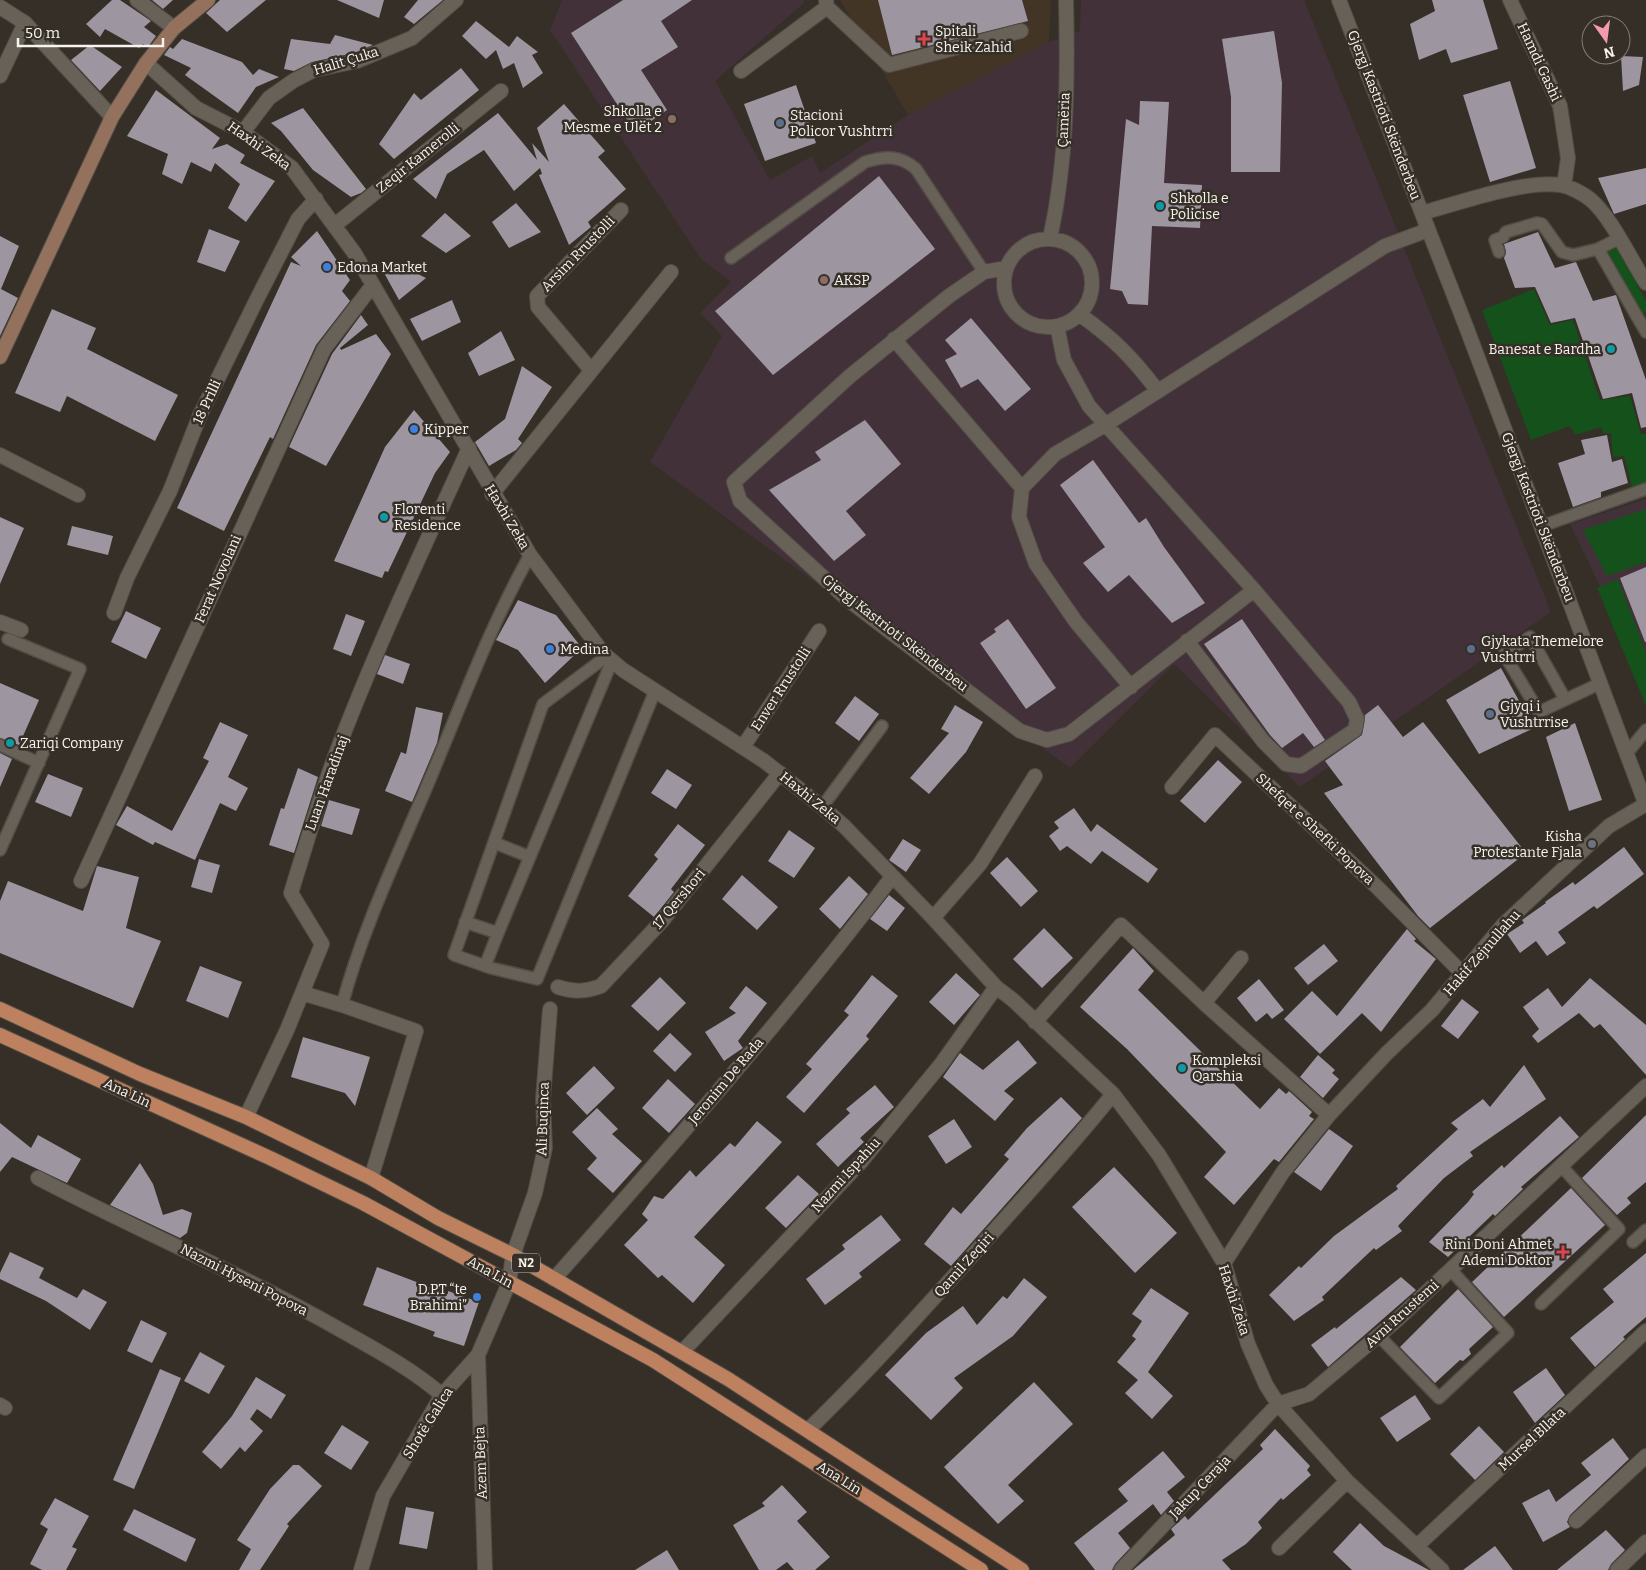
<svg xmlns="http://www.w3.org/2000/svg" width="1646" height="1570" font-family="Bitter,serif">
<rect width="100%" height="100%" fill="#352f27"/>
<path fill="#43313a" d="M562,0H804V3L715,81L770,180L812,156L820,173L908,115L1049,42L1080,31L1081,0H1304L1551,612L1300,787L1174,664L1070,768L650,462L722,336L700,313L731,282L701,259L550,30Z
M1646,499V681L1570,524Z"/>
<path fill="#423526" d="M840,0H1051L1049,42L908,115Z"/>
<path fill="#14511b" d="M1617,248L1646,301V312L1642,314L1608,252Z
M1534,289L1550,325L1573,320L1600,400L1630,396L1641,434H1646V487L1633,491L1624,456L1613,457L1611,433H1603L1601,427L1575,435L1570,426L1531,440L1482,310Z
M1646,509V562L1607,576L1583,530Z
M1618,579L1646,652V706L1597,588Z"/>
<path fill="#9d959f" d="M112,0H120L151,21L144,27L156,36L148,47L143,44L139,48L105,29L100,37L86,24Z
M152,0H173L163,9Z
M220,0H266L227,32L206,13Z
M337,0H384L379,18Z
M418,0H443L414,24L404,17Z
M623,0H692L661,21L678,47L641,70L667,110L635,132L571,33Z
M878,0H1022L1028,21L892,55Z
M1432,0H1483L1498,49L1451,63L1446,49L1419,60L1410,24L1435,11Z
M476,21L509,47L517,36L538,52L532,55L543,73L523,88L514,63L503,69L496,50L486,59L462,36Z
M1274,31L1282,83L1280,172H1231V97L1222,39Z
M335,35L373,45L354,53L312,62L294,71L284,69L291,39L330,44Z
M182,39L242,62L253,75L259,69L279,77L256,87L238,113L185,75L191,68L164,55L170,47L173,49Z
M90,45L122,67L100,91L71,60Z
M1621,56L1643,57L1639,85L1623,91Z
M461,68L479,90L394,159L379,144L414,93L421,100Z
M1510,81L1536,168L1490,182L1463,95Z
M796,85L816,143L765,161L744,104Z
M156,90L220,138L212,149L227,144L245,155L240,163L275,181L246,222L228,208L240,184L215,163L211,172L191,162L182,184L162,174L168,154L127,136Z
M1140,101L1169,102L1164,183L1202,185L1200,228L1152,226L1148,305L1128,304L1122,291L1110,289L1126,119L1139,125Z
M564,104L605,151L598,157L626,189L588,222L591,227L569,245L539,175L542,174L540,168L514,191L484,150L447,174L436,199L413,179L498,113L537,160L532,143L549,162L537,128Z
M303,108L366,189L361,193L351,197L313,170L281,131L271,123Z
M1646,168V204L1614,214L1598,178Z
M879,176L935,249L773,375L715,311Z
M516,203L541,232L509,248L492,222Z
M445,213L471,236L446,253L421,236Z
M209,229L240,241L225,272L197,262Z
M317,231L350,280L342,291L350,301L316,345L273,439L270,437L224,531L177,508L291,262L301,266L291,257Z
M1538,232L1555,268L1576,262L1593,301L1616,295L1646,380V427L1641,428L1632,393L1603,399L1575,318L1551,323L1535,287L1515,288L1504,258L1506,253L1504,244Z
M0,236L19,246L1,289L18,298L0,336Z
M394,262L426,278L399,300L383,271Z
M452,300L461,322L422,341L410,319Z
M52,309L96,328L87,349L178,395L155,441L67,396L60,412L15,393Z
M361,315L368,325L340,348L341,350L376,334L391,354L326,466L289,447L332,354Z
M971,318L1031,389L1005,411L978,379L961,388L945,360L957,354L945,340Z
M501,331L515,360L479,376L468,353Z
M522,366L552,387L518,439L522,443L516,450L489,466L475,442L505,419Z
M414,410L450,452L435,473L388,572L385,571L382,578L334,561L385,447Z
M865,420L901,464L846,511L866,535L834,561L769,490L821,460L815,452Z
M1607,435L1612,462L1622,459L1628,483L1601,492V497L1573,507L1558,463L1585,454L1581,440Z
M1093,460L1139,523L1146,518L1164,547L1205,603L1172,623L1129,575L1108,592L1083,563L1105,547L1060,485Z
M0,517L24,528L0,584Z
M72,526L113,536L108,555L67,545Z
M1646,567V642H1645L1620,578Z
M518,600L556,615L582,648L545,683L518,650L496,640Z
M126,611L161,628L146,659L111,642Z
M346,614L365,621L351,656L333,649Z
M1008,619L1056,688L1026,709L980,643L996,632L994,629Z
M1242,619L1325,740L1314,747L1303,733L1282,748L1270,735L1204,644Z
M385,655L410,664L403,684L377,674Z
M1501,668L1534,728L1479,754L1446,700Z
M0,683L39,700L19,745L0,738Z
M855,696L879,714L859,741L835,723Z
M955,705L983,722L966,752L929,794L910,778L949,733L941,729Z
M1378,705L1403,737L1423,722L1526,853L1430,928L1418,916L1324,793L1343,785L1325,761L1362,735L1365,715Z
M416,707L443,713L437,743L412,802L385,791L401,752L406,754Z
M220,722L248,735L228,777L248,788L236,811L220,803L195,860L155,842L153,845L116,825L127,806L172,831L209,761L203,758Z
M1575,723L1602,800L1569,811L1546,737Z
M0,753L12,759L0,787Z
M1218,760L1242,782L1205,823L1180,801Z
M298,768L318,777L294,853L269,845L281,808L284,809Z
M667,769L692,785L676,809L651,793Z
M48,774L83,788L71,817L35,802Z
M329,800L360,809L352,835L321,826Z
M1074,808L1091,832L1097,824L1158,869L1148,883L1102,851L1091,864L1067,846L1060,851L1049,836L1059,828L1054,822Z
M678,824L705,845L671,889L674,892L654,917L628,896L658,859L654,855Z
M789,830L815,848L794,878L768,861Z
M903,839L921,850L906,872L889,860Z
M1624,847L1644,874L1597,909L1594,906L1558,932L1566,943L1547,956L1536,941L1520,953L1507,934L1524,923L1522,920L1546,903L1545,902L1573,882L1575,885Z
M1007,857L1038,891L1021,907L990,873Z
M199,859L220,865L212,893L191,887Z
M97,866L139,877L126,928L161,941L133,1008L0,953V901L8,881L83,911Z
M742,875L778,907L757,930L722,899Z
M849,876L868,894L840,929L819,909Z
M889,895L905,908L887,931L870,919Z
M1044,928L1073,958L1042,988L1013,959Z
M1407,929L1416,939L1414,941L1436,959L1381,1032L1362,1013L1320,1054L1284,1019L1312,991L1337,1016Z
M1324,944L1338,961L1308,985L1294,968Z
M1133,948L1154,971L1138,990L1260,1109L1279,1088L1286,1094L1289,1091L1312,1112L1309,1116L1314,1119L1279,1162L1274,1159L1234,1205L1204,1177L1226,1152L1127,1049L1080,1007Z
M200,966L242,982L228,1018L186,1001Z
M956,973L980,995L954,1025L929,1002Z
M872,975L898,996L866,1036L869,1039L804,1113L786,1097L812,1069L806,1064L849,1015L844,1011Z
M660,977L686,1003L658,1031L631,1006Z
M1590,978L1646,1025V1075L1600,1024L1594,1028L1579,1013L1538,1043L1532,1036L1539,1029L1523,1007L1548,988L1562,1007Z
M1259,979L1284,1010L1272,1019L1267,1013L1256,1022L1237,998Z
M746,986L767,1003L738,1041L743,1048L724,1061L705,1032L736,1013L729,1008Z
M1462,999L1479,1012L1458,1039L1441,1026Z
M670,1033L692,1054L675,1072L653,1051Z
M303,1037L370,1057L355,1106L345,1093L291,1077Z
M1018,1040L1037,1063L1004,1091L1014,1099L995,1121L943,1077L960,1053L983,1070Z
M1318,1055L1335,1070L1332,1073L1339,1079L1323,1098L1300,1077Z
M1524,1065L1546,1099L1470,1152L1473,1156L1444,1178L1398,1226L1402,1231L1376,1250L1374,1248L1322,1297L1324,1300L1294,1321L1269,1295L1299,1266L1301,1268L1334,1236L1398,1189L1396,1186L1458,1129L1451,1123L1483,1099L1490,1107Z
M594,1066L615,1088L587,1115L566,1093Z
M668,1079L695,1104L669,1133L642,1108Z
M875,1085L894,1107L860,1138L864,1142L838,1167L816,1144L850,1113L846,1109Z
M1061,1097L1082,1118L951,1266L924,1244L953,1207L961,1214L1009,1159L1004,1155L1027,1128Z
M597,1108L618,1129L612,1134L642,1161L613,1193L587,1169L597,1158L572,1132Z
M1646,1115V1182L1627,1198L1631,1203L1617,1215L1582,1178Z
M1560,1116L1579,1137L1521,1187L1523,1189L1495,1216L1493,1214L1448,1257L1429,1242L1468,1202L1474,1194L1472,1192L1502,1165L1504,1168Z
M954,1119L972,1147L946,1164L928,1136Z
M757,1121L782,1142L694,1237L725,1265L693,1303L662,1275L658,1278L624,1245L648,1220L642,1214L654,1196L663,1199L690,1170L696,1177L730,1143L735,1147Z
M0,1123L31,1148L38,1135L81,1159L67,1183L12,1157L0,1172Z
M1329,1129L1353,1146L1321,1191L1294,1172Z
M140,1163L153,1184L163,1215L182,1209L192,1213L187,1233L180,1238L110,1205Z
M1114,1167L1177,1233L1135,1273L1072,1207Z
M798,1175L819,1194L786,1228L765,1208Z
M1571,1188L1605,1225L1504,1317L1472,1282Z
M881,1215L901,1240L859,1273L862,1277L825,1305L806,1279L845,1249L842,1245Z
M10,1252L44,1268L39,1278L77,1298L83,1289L107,1302L90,1330L46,1301L0,1279V1273Z
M1646,1253V1317L1623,1337L1625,1339L1595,1367L1570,1338L1614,1302L1603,1289Z
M377,1267L448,1294V1291L479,1302L464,1346L433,1336L435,1332L363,1305Z
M1401,1277L1416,1290L1328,1367L1311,1345L1335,1327L1336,1329Z
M1024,1278L1047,1297L1013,1336L954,1378L963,1388L931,1420L885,1375L926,1333L963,1306L977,1325L1003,1296L1007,1299Z
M1151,1288L1189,1313L1148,1372L1173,1396L1152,1419L1125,1393L1138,1380L1117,1362L1136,1339L1132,1336L1142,1321L1132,1314Z
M1458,1289L1493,1327L1469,1349L1471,1354L1463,1361L1460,1360L1435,1383L1400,1347Z
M141,1320L167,1333L152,1363L127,1351Z
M200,1352L225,1366L209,1394L184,1381Z
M1546,1368L1565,1395L1535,1423L1513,1392Z
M160,1369L181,1378L134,1489L113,1480Z
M256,1377L286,1395L271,1419L257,1409L250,1419L263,1431L245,1452L240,1447L221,1469L202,1452L232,1416Z
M1034,1382L1073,1424L1008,1485L1024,1501L998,1524L944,1467Z
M1415,1395L1431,1419L1397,1442L1380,1418Z
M342,1425L369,1442L351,1470L324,1453Z
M1479,1426L1504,1452L1475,1480L1450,1454Z
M1275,1429L1310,1466L1307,1470L1311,1475L1283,1500L1281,1498L1258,1522L1262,1528L1246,1544L1222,1560L1231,1570H1133L1175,1535L1171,1529L1185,1516L1188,1520L1263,1449L1260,1445Z
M1613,1438L1629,1459L1570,1515L1567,1522L1570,1527L1543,1542L1522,1503L1549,1489L1556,1502L1591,1475L1581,1463Z
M1163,1451L1185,1477L1167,1492L1174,1501L1161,1515L1153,1504L1118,1533L1130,1548L1115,1564L1112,1570H1095L1074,1543L1128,1501L1118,1489Z
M293,1465H299L322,1486L287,1524L289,1526L260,1570H239L251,1549L237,1540L270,1489Z
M782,1485L807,1512L797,1521L830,1557L815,1570H794L787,1562L776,1570H759L733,1525L765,1506L762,1503Z
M55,1498L89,1516L72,1547L77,1549L66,1570H42L30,1564L48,1529L40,1524Z
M406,1507L434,1512L427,1549L399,1544Z
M134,1509L196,1539L186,1562L123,1530Z
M1360,1523L1384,1546L1429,1570H1352L1333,1552Z
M1606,1530L1625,1550L1611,1564L1608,1570H1557Z
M1495,1546L1513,1570H1463Z
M667,1550L679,1570H635Z"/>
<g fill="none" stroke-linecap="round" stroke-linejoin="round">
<defs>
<path id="service" d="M1618,239L1598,249L1646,332
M1499,252L1495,240L1503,237L1506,232L1537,223L1542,224L1562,252L1573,255L1598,249
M731,258L865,162C886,156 900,155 916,169L984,272
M1542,526L1646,489
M607,656L543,704L454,955L491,968L537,979L655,691
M1565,699L1530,637L1504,654L1539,712L1601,683
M0,745L39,763
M1627,753L1646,730
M822,807L882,726
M495,843L530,857
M0,850L80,669L8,639
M465,922L498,933L612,661
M485,966L498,933
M342,1005C363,927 399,853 430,779C462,703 489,628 530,555
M1633,1242L1646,1230
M1541,1304L1619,1229L1562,1167
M1379,1336L1439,1398L1508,1333L1451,1270"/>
<path id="minor" d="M137,0L174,28
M826,0L827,7L889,65L1021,31
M1510,0L1560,106L1568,158L1564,186
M146,63L196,108L243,132L292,168L355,254L530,555L603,653L623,670L764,761L822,807L844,826L933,918L996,987L1013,1000L1113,1094L1159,1155L1224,1263L1248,1344L1266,1385L1278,1404L1347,1481L1442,1570
M741,71L827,7
M0,76L25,23
M243,132L269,98L293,81L314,70L357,61L412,38L456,0
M1422,213C1459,203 1523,180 1560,185C1569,186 1584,194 1591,200C1611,217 1631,260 1646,283
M335,225L501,91
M1050,238C1067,161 1068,80 1066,0
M1004 283a44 44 0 1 1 88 0a44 44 0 1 1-88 0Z
M1006,268L984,272L949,296L850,376L734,482L740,501L847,599L1020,731L1047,740L1069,734L1254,590L1089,406L1064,360L1057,326
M1079,314C1114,339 1131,356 1157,390
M894,339L1022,488
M591,370L538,307L537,296L621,210
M0,455L78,495
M492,494L671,272
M114,613L127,578L170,491L200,415L256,301L298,219L316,199
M0,622L21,630
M1187,641L1263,741L1286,764L1301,766L1355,730L1357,719L1349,702L1254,590
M1131,687L1076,622L1036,564L1019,517L1022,488L1055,454L1105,425L1385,246L1428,230
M743,747L819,631
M1172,787L1215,735L1377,887L1462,973
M81,881L324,349L372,286
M933,918L980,864L1035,776
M1241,958L1204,1003L1329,1115
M558,987C574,992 585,992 601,986L662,921L780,773
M302,993L342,1005L416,1031L371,1178
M1035,1022L1121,925L1204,1003
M246,1117L287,1030L322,944L291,893C305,848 318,803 334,759C374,653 422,551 469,448
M38,1178C137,1230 240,1273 337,1328C374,1349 409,1367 442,1395
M1224,1263L1283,1172L1329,1115L1386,1054L1432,1010L1504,924L1609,826L1646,804
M554,1279C670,1148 786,1016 892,877
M682,1352L860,1163L942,1063L996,987
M478,1355L485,1570
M0,1405L5,1408
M808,1430C868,1372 923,1310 979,1248C1024,1197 1070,1148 1113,1094
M1576,1521L1646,1456
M1417,1546L1646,1331
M1279,1548L1347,1481
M361,1570L383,1496L442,1395L478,1355L509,1283L513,1255L535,1193L545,1148L543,1099L550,1009
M1121,1570L1278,1404L1309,1394L1397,1320L1646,1086
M1617,1570L1646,1542"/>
<path id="tertiary" d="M1339,0L1467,329L1646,805
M0,7L25,23L112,117"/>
<path id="secondary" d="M0,357L112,117L146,63L174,28L208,0"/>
<path id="primary" d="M0,1009L140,1074L246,1117L371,1178L438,1218L513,1255L728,1379L1022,1570
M0,1035L270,1158L363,1203L653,1360L981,1570"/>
</defs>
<use href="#service" stroke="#514c45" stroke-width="14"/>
<use href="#minor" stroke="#514c45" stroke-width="16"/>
<use href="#tertiary" stroke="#514c45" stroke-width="16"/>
<use href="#secondary" stroke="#514c45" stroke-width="16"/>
<use href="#primary" stroke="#514c45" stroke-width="16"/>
<use href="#service" stroke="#686158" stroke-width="11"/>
<use href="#minor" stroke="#686158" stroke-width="14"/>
<use href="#tertiary" stroke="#686158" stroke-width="14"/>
<use href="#secondary" stroke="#93715c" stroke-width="14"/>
<use href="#primary" stroke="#be8160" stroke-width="14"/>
</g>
<g fill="#e0444e" stroke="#352f27" stroke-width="2">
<path d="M921.5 31.5h5v5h5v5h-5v5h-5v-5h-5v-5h5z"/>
<path d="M1560.5 1244.5h5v5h5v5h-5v5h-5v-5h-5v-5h5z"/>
</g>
<g fill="#8d6e63" stroke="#352f27" stroke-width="2">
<circle cx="672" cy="119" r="5"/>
<circle cx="824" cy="280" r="5"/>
</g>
<g fill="#5c6f8a" stroke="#352f27" stroke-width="2">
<circle cx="780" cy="123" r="5"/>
<circle cx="1471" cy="649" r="5"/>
<circle cx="1490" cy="714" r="5"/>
</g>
<g fill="#0f9aa8" stroke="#352f27" stroke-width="2">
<circle cx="1160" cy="206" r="5"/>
<circle cx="1611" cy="349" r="5"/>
<circle cx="384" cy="517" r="5"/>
<circle cx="10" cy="743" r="5"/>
<circle cx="1182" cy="1068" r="5"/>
</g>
<g fill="#3f7fe0" stroke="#352f27" stroke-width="2">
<circle cx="327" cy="267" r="5"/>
<circle cx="414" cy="429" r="5"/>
<circle cx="550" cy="649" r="5"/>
<circle cx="477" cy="1297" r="5"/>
</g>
<circle fill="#6b7280" stroke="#352f27" stroke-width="2" cx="1592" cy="844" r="5"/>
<g text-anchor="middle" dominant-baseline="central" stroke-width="5" stroke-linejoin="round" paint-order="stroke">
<rect fill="#352f27" stroke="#bdb8b2" stroke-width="1" x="512" y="1253.5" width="28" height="19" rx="4"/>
<g font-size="12" font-weight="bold" fill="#f7f3ee">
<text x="526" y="1263">N2</text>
</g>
<g font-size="14" fill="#f7f3ee" stroke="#352f27" text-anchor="start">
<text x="935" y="31">Spitali<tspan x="935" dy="16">Sheik Zahid</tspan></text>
<text x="662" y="111" text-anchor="end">Shkolla e<tspan x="662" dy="16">Mesme e Ulët 2</tspan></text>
<text x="790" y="115">Stacioni<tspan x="790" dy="16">Policor Vushtrri</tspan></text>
<text x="1170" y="198">Shkolla e<tspan x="1170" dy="16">Policise</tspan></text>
<text x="337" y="267">Edona Market</text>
<text x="834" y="280">AKSP</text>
<text x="1601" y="349" text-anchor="end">Banesat e Bardha</text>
<text x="424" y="429">Kipper</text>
<text x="394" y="509">Florenti<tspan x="394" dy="16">Residence</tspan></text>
<text x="1481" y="641">Gjykata Themelore<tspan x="1481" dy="16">Vushtrri</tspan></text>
<text x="560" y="649">Medina</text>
<text x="1500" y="706">Gjyqi i<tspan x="1500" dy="16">Vushtrrise</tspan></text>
<text x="20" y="743">Zariqi Company</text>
<text x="1582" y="836" text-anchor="end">Kisha<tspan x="1582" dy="16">Protestante Fjala</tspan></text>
<text x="1192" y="1060">Kompleksi<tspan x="1192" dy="16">Qarshia</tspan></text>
<text x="1552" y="1244" text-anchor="end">Rini Doni Ahmet<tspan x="1552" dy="16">Ademi Doktor</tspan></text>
<text x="467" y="1289" text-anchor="end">D.P.T “te<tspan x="467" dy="16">Brahimi”</tspan></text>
</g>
<g font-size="14" fill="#f7f3ee" stroke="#352f27">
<text transform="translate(346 61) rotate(-17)">Halit Çuka</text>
<text transform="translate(1539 62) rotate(65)">Hamdi Gashi</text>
<text transform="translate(1384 115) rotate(69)">Gjergj Kastrioti Skënderbeu</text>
<text transform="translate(1064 120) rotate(-88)">Çamëria</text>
<text transform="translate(259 146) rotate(35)">Haxhi Zeka</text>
<text transform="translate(418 158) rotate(-39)">Zeqir Kamerolli</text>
<text transform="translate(578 254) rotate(-46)">Arsim Rrustolli</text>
<text transform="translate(207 402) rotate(-65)">18 Prilli</text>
<text transform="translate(507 517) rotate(59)">Haxhi Zeka</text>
<text transform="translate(1538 517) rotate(69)">Gjergj Kastrioti Skënderbeu</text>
<text transform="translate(218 579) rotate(-66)">Ferat Novolani</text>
<text transform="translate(895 633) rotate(38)">Gjergj Kastrioti Skënderbeu</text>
<text transform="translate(781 689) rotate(-57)">Enver Rrustolli</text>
<text transform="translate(327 783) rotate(-70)">Luan Haradinaj</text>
<text transform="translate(810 798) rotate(39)">Haxhi Zeka</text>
<text transform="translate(1315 829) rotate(43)">Shefqet e Shefki Popova</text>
<text transform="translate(679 899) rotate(-50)">17 Qershori</text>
<text transform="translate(1482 953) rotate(-49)">Hakif Zejnullahu</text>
<text transform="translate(726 1081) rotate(-50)">Jeronim De Rada</text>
<text transform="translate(127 1093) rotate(25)">Ana Lin</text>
<text transform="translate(543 1119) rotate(-88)">Ali Buqinca</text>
<text transform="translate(846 1175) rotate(-48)">Nazmi Ispahiu</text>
<text transform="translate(964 1265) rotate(-48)">Qamil Zeqiri</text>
<text transform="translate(490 1272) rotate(29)">Ana Lin</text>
<text transform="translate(244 1280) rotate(27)">Nazmi Hyseni Popova</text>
<text transform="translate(1234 1300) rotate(72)">Haxhi Zeka</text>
<text transform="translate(1402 1314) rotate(-42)">Avni Rrustemi</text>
<text transform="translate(428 1423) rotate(-58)">Shotë Galica</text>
<text transform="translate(1532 1439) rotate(-43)">Mursel Bllata</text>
<text transform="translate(481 1463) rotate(-92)">Azem Bejta</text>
<text transform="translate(839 1478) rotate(32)">Ana Lin</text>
<text transform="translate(1200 1487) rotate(-46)">Jakup Ceraja</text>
</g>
</g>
<g transform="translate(1606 40) rotate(166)"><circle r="24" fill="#352f27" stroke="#837d77"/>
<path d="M0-4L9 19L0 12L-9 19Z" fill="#f39aab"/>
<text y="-8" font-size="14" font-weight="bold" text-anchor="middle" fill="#f7f3ee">N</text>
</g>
<path d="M18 38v8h145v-8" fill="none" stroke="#f7f3ee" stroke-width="2.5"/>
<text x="25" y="38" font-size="15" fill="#f7f3ee" stroke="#352f27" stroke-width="4" paint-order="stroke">50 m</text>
</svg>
